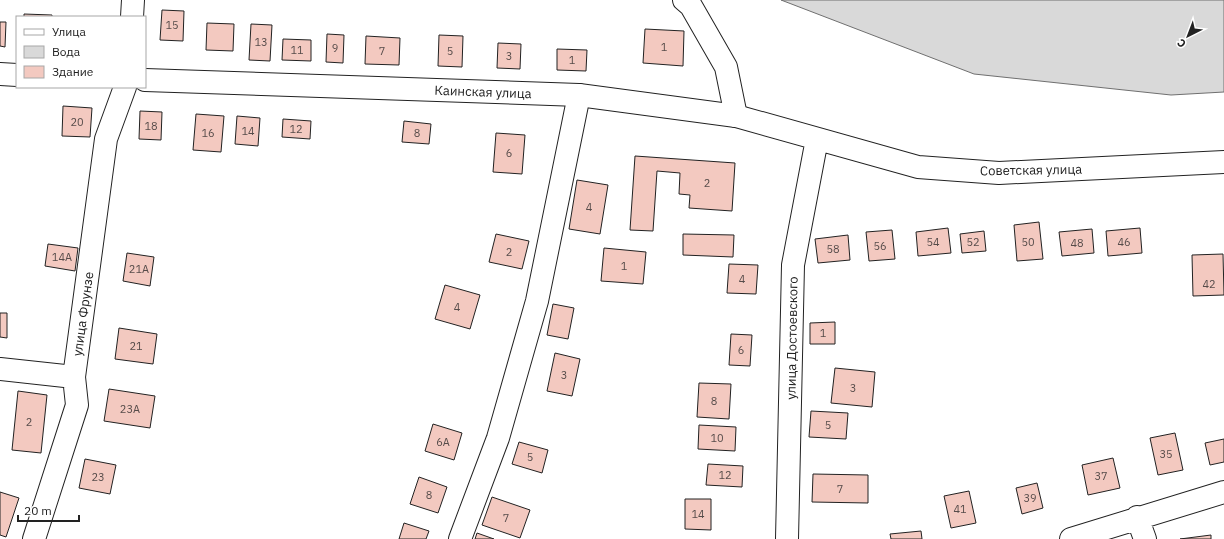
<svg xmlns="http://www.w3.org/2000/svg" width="1224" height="539" font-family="'IBM Plex Sans',sans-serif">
<rect width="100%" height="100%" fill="#fff"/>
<path fill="#d9d9d9" stroke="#6f6f6f" d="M781,0H1224V92L1171,95L974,74Z"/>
<path fill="#f3c9c0" stroke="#222" d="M162,10L184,11L183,41L160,40Z
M24,14L52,15V17H24Z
M0,22H6L5,47L0,46Z
M207,23L234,24L233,51L206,50Z
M251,24L272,25L270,61L249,60Z
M645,29L684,31L683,66L643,63Z
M327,34L344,35L343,63L326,62Z
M439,35L463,36L462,67L438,66Z
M366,36L400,38L399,65L365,64Z
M283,39L311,40V61L282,60Z
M498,43L521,44L520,69L497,68Z
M557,49L587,50L586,71L557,70Z
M63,106L92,108L90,137L62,136Z
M140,111L162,112L161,140L139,139Z
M196,114L224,116L221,152L193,150Z
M237,116L260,118L258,146L235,144Z
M283,119L311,121L310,139L282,137Z
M404,121L431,124L429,144L402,142Z
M496,133L525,135L522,174L493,172Z
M635,156L735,163L732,211L689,208L690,195L679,194L680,173L657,171L653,231L630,230Z
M577,180L608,185L600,234L569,229Z
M1039,222L1043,259L1017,261L1014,225Z
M948,228L951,253L918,256L916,232Z
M1140,228L1142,253L1108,256L1106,231Z
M1092,229L1094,253L1062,256L1059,232Z
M892,230L895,259L869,261L866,232Z
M984,231L986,251L962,253L960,234Z
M496,234L529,241L522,269L489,262Z
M683,234L734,235L733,257L683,255Z
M848,235L850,260L818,263L815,239Z
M48,244L78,248L75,271L45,266Z
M604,248L646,252L643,284L601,281Z
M127,253L154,257L150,286L123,281Z
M1223,254L1224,295L1193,296L1192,255Z
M729,264L758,265L756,294L727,293Z
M445,285L480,295L470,329L435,319Z
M553,304L574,308L568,339L547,335Z
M0,313H7V338L0,337Z
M835,322V344H810V323Z
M119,328L157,334L153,364L115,359Z
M731,334L752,335L750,366L729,365Z
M555,353L580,359L572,396L547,391Z
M835,368L875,372L872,407L831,403Z
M699,383L731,384L729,419L697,417Z
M109,389L155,396L150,428L104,421Z
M18,391L47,395L41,453L12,450Z
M811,411L848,413L846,439L809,437Z
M433,424L462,433L454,460L425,451Z
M699,425L736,427L735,451L698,449Z
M1175,433L1183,470L1158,475L1150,438Z
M1224,439V462L1210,465L1205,443Z
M519,442L548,450L542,473L512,464Z
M1113,458L1120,488L1088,495L1082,465Z
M85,459L116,465L110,494L79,488Z
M708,464L743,466L742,487L706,485Z
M813,474L868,475V503L812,502Z
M419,477L447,487L438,513L410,504Z
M1037,483L1043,508L1022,514L1016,488Z
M969,491L976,523L951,528L944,496Z
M0,492L19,498L6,537L0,535Z
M492,497L530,510L520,538L482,525Z
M685,499H711V530L685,529Z
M404,523L429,531L426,539H399Z
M921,531L922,539H891L890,534Z
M477,533L494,539H475Z
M1211,535V539H1180Z"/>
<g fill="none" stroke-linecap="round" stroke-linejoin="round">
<defs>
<path id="minor" d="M684,0L691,6L726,67L736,116
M132,17L133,0
M0,369L74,377
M1137,517L1145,539
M34,539L77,405L74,377L106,139L125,87
M460,539L498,438L537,301L579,95
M1071,539L1224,492"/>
<path id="major" d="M0,74L17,75
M145,80L579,95L736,116L918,167L999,173L1224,162
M787,539L793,265L817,139"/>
</defs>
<use href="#minor" stroke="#222" stroke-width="24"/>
<use href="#major" stroke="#222" stroke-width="24"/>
<use href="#minor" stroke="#fff" stroke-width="22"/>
<use href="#major" stroke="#fff" stroke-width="22"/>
</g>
<g text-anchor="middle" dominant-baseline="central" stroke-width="3" stroke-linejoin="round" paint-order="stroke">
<g font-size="11" fill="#564c4a">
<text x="172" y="25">15</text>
<text x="261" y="42">13</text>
<text x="664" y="47">1</text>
<text x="335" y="48">9</text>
<text x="297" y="50">11</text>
<text x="382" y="51">7</text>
<text x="450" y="51">5</text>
<text x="509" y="56">3</text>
<text x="572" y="60">1</text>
<text x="77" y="122">20</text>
<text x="151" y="126">18</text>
<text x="296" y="129">12</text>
<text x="248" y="131">14</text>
<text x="208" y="133">16</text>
<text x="417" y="133">8</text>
<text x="509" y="153">6</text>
<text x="707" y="183">2</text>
<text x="589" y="207">4</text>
<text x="933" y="242">54</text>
<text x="973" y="242">52</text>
<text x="1028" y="242">50</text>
<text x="1124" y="242">46</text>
<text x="1077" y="243">48</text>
<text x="880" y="246">56</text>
<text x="833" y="249">58</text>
<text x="509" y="252">2</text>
<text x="62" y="257">14А</text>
<text x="624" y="266">1</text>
<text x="139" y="269">21А</text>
<text x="742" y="279">4</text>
<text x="1209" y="284">42</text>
<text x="457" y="307">4</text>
<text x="823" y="333">1</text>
<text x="136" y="346">21</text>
<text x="741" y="350">6</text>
<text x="564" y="375">3</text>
<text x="853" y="388">3</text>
<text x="714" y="401">8</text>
<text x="130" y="409">23А</text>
<text x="29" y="422">2</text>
<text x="828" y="425">5</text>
<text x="717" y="438">10</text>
<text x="443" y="442">6А</text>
<text x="1166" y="454">35</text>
<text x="530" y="457">5</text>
<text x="725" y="475">12</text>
<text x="1101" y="476">37</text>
<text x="98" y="477">23</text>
<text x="840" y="489">7</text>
<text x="429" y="495">8</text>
<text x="1030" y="498">39</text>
<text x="960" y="509">41</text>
<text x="698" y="514">14</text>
<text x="506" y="518">7</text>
</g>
<g font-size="13" fill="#222" stroke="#fff">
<text transform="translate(483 92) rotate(2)">Каинская улица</text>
<text transform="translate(1031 170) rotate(-1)">Советская улица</text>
<text transform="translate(83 314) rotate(-82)">улица Фрунзе</text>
<text transform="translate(792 338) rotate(-89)">улица Достоевского</text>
</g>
</g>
<rect x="16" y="16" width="130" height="72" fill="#ffffff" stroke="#a7a7a7"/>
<rect x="24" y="29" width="20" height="6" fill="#ffffff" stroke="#a7a7a7"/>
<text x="52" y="36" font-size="12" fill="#222222">Улица</text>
<rect x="24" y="46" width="20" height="12" fill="#d9d9d9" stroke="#a7a7a7"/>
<text x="52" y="56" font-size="12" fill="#222222">Вода</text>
<rect x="24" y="66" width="20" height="12" fill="#f3c9c0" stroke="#a7a7a7"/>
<text x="52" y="76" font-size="12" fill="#222222">Здание</text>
<g transform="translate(1188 36) rotate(222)" stroke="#ffffff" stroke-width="3" paint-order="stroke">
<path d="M0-3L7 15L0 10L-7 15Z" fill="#222222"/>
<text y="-6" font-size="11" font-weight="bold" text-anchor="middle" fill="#222222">С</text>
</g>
<path d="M18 515v6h61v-6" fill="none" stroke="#222222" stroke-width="2"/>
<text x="24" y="515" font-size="12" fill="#222222" stroke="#ffffff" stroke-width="3" paint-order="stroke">20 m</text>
</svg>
